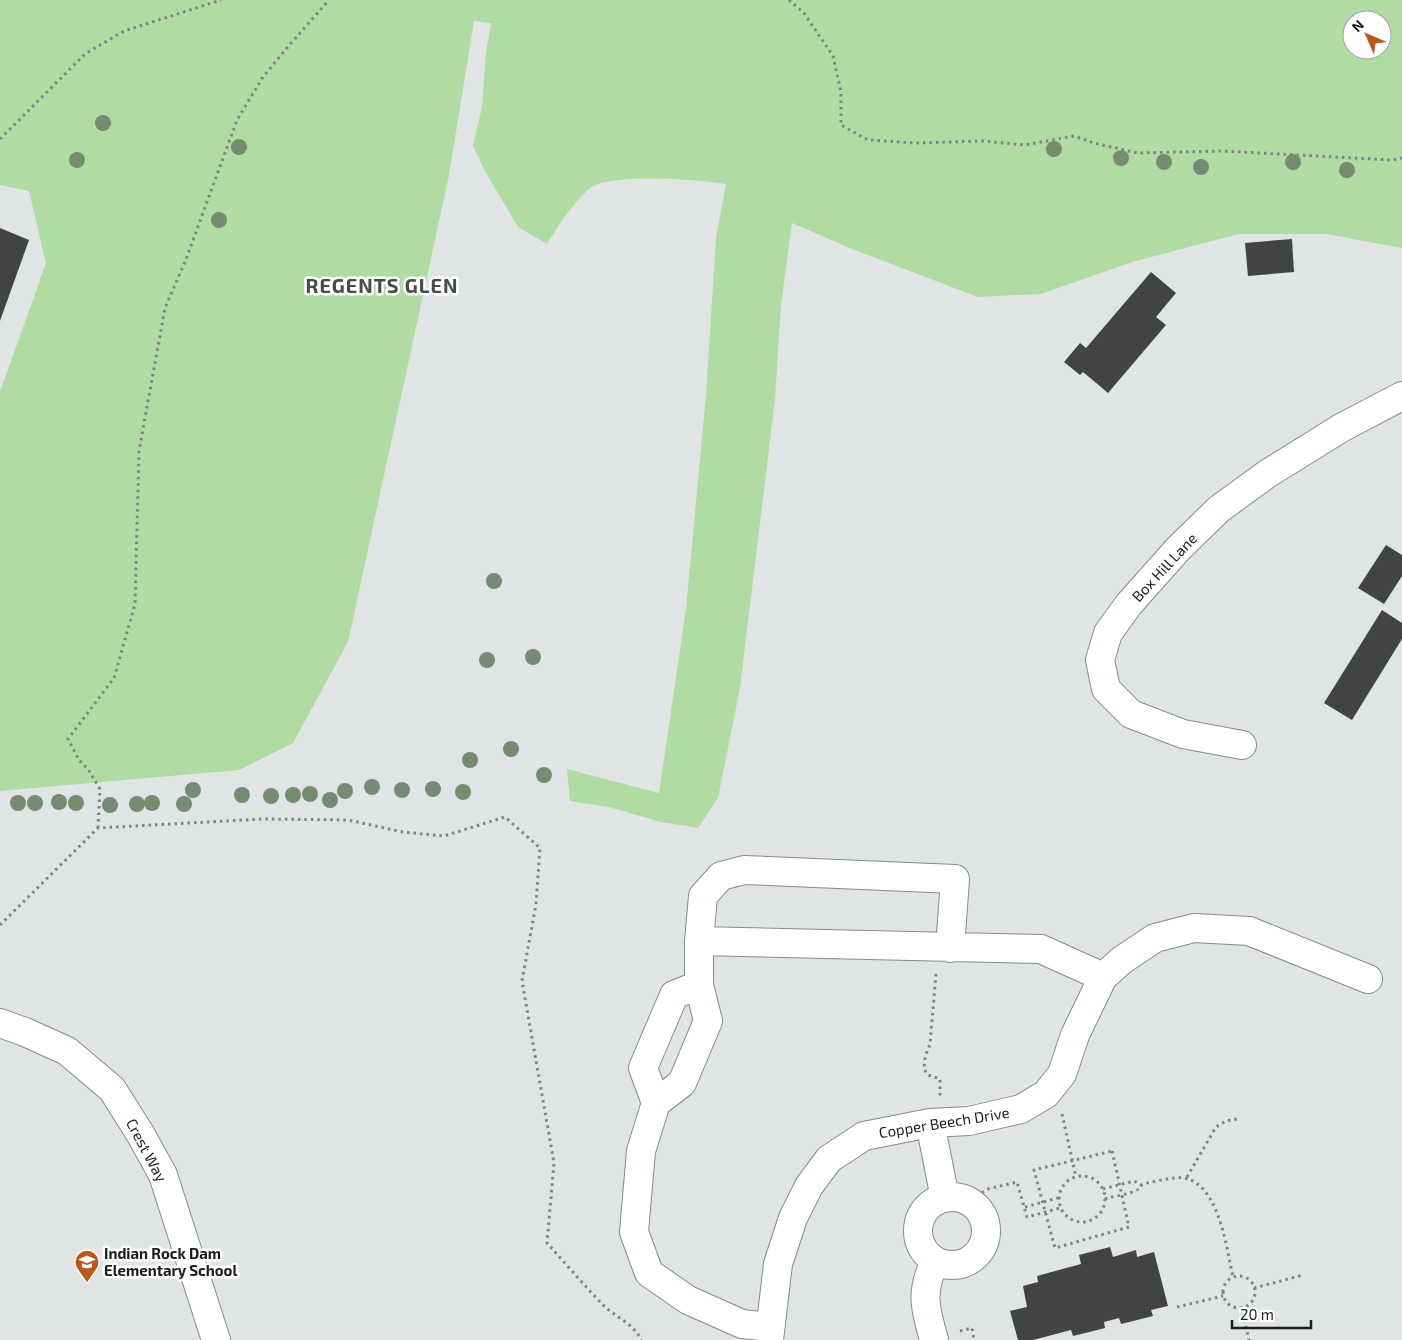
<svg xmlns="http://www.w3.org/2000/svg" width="1402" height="1340" font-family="'Exo 2',sans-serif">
<rect width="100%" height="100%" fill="#e0e4e5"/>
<path fill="#b0dca3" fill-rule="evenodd" d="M0,0H1402V248L1326,234H1239L1132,262L1041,294L978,297L852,249L792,223L781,305L775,399L740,688L718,798L698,828L661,822L609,807L570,801L567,769L659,793L686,609L706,395L716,238L726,184C700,180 608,172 589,189C572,204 559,225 547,244L518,227L486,173L473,146L482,107L486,53L491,23L474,21L449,175L348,642L293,743L239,770L0,791V392L46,263L29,191L0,185ZM1352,20H1382V50H1352Z"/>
<path fill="#414443" d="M0,228L29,240L0,321Z
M1292,239L1294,272L1248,276L1245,243Z
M1151,272L1176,293L1156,317L1166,325L1108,393L1083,372L1080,375L1064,362L1080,343L1086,348Z
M1386,545L1402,555V576L1384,604L1358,588Z
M1382,610L1402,623V639L1352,720L1324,703Z
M1110,1247L1113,1257L1136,1250L1137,1257L1154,1252L1168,1306L1151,1310L1153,1316L1121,1324L1119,1318L1104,1322L1105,1328L1073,1336L1071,1330L1033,1340H1018L1010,1311L1027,1307L1023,1286L1038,1282L1037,1276L1081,1264L1079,1255Z"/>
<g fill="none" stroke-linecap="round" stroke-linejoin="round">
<defs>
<path id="minor" d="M1242,745L1183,734L1131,714L1106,689L1100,660L1108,633L1129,604L1178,549L1219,509L1267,474L1341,428L1402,396
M699,941L703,896L721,876L744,870L955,879L950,948
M699,985L708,1021L682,1083L656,1103L641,1151L634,1232L649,1273L688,1300L742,1324L770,1327
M0,1023L25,1032L67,1051L112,1089L141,1135L163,1175L216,1340
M656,1103L643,1068L674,995L699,985V941L1041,949L1103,977
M930,1123L945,1198
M918 1231a34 34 0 1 1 68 0a34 34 0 1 1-68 0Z
M769,1340L778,1264L793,1218L809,1186L829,1159L864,1136L930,1123L969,1121L1021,1109L1046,1094L1062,1074L1075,1035L1103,977L1122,960L1155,938L1194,928L1249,931L1368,979
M934,1340C925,1307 920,1293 935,1261"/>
</defs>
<use href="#minor" stroke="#868a8b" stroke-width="30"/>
<path stroke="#7f8283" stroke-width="3" stroke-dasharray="2.5 4" stroke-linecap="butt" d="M789,0L804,13L833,56L841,92V125L868,140L915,143L982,141L1025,145L1074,136L1094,143L1138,153L1222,151L1392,160L1402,158
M0,139L85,54L124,31L221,0
M98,828L100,789L88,769L79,760L68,739L114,678L135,604L139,451L165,308L185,262L237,120L263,77L286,49L329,0
M0,925L98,828L262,819L348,820L403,832L444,836L505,817L540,848L536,904L522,981L554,1163L547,1243C565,1263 583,1284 602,1304C613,1316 635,1324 641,1340
M936,974L930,1044L925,1057L924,1069L928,1075L940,1079V1097
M1062,1114L1076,1177
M1112,1151L1129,1227L1055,1248L1034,1170Z
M1059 1199a23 23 0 1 1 46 0a23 23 0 1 1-46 0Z
M1187,1177L1216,1127L1226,1121L1237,1119
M1103,1189L1134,1181L1141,1185
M1105,1199C1114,1196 1126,1195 1135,1191C1140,1189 1136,1189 1140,1186C1146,1182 1167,1179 1174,1178C1218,1172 1226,1247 1233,1277
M971,1200L988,1189L1017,1182L1027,1217L1060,1208
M1025,1207L1058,1198
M1223 1292a16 16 0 1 1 32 0a16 16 0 1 1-32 0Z
M1254,1288L1303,1275
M1177,1307L1223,1296
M1241,1307L1249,1340
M960,1331L972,1328L974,1340"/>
<use href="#minor" stroke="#fff" stroke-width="28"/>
</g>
<g fill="#768b71">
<circle cx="103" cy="123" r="8"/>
<circle cx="239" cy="147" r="8"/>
<circle cx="1054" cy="149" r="8"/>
<circle cx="1121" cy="158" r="8"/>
<circle cx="77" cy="160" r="8"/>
<circle cx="1164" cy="162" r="8"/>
<circle cx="1293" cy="162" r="8"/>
<circle cx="1201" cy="167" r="8"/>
<circle cx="1347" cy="170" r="8"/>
<circle cx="219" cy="220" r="8"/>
<circle cx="494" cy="581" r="8"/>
<circle cx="533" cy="657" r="8"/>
<circle cx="487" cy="660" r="8"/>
<circle cx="511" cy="749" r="8"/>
<circle cx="470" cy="760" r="8"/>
<circle cx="544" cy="775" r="8"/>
<circle cx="372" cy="787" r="8"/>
<circle cx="433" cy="789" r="8"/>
<circle cx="193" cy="790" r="8"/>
<circle cx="402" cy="790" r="8"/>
<circle cx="345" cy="791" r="8"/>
<circle cx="463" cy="792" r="8"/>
<circle cx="310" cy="794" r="8"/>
<circle cx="242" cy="795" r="8"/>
<circle cx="293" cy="795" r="8"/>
<circle cx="271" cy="796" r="8"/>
<circle cx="330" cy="800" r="8"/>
<circle cx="59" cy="802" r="8"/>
<circle cx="18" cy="803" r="8"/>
<circle cx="35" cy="803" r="8"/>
<circle cx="76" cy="803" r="8"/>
<circle cx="152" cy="803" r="8"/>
<circle cx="137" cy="804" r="8"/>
<circle cx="184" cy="804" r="8"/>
<circle cx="110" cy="805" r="8"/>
</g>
<defs>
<symbol id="school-pin" viewBox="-11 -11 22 30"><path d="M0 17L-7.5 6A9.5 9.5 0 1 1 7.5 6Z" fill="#b9581a" stroke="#fff"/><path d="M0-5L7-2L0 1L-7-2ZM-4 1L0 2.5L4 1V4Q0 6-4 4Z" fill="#fff"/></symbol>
</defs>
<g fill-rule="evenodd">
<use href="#school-pin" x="73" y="1248" width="28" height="38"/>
</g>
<g text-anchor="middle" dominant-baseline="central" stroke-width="5" stroke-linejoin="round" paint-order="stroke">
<g font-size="15" fill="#1b1d1d" stroke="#fff">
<text transform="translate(1164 567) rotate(-47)">Box Hill Lane</text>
<text transform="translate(944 1122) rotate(-9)">Copper Beech Drive</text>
<text transform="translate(147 1150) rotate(62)">Crest Way</text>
</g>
<g font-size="15" font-weight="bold" fill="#1b1d1d" stroke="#fff" text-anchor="start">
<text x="104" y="1253">Indian Rock Dam<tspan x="104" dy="17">Elementary School</tspan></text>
</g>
<g font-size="20" font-weight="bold" letter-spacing="1" fill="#474a4a" stroke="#fff">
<text x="382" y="285">REGENTS GLEN</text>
</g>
</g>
<g transform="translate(1367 35) rotate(315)"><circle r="24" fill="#ffffff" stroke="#a4a5a5"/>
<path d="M0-4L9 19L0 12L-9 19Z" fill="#b9581a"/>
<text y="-8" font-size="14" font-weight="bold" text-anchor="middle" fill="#1b1d1d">N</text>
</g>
<path d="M1232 1320v8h79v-8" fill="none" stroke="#1b1d1d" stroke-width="2.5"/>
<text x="1240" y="1320" font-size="15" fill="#1b1d1d" stroke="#ffffff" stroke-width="4" paint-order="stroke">20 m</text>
</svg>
